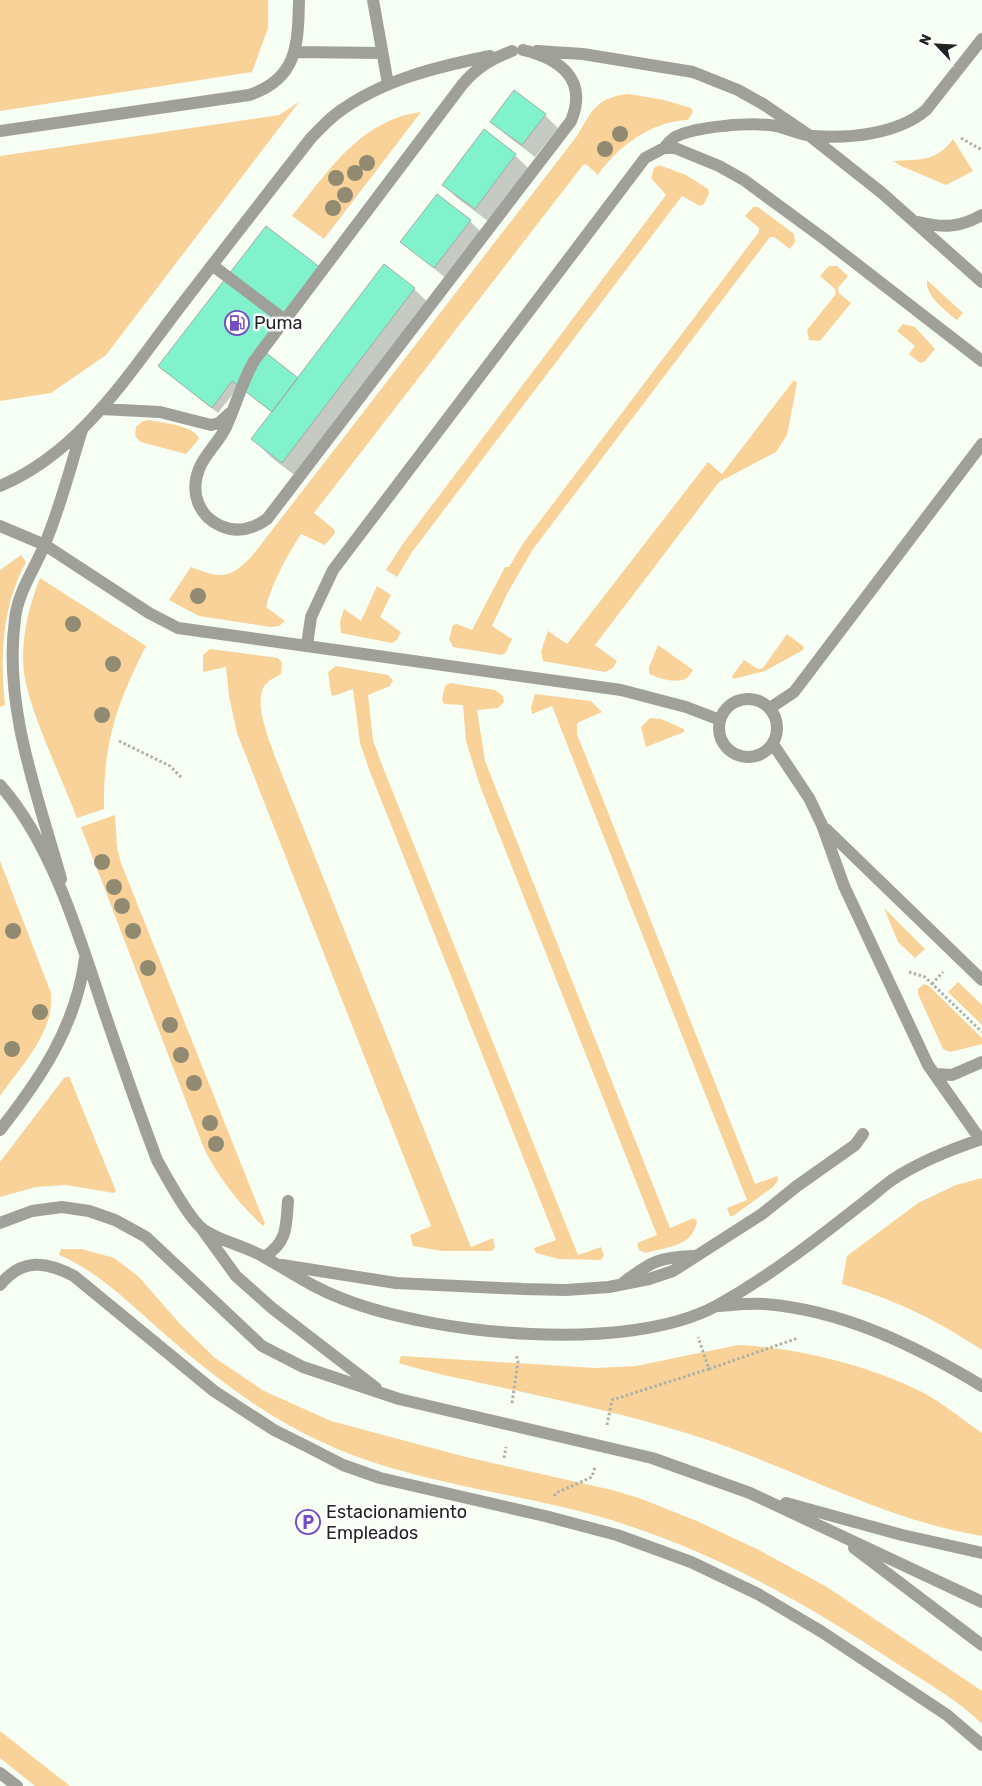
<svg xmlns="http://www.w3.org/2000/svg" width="982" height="1786" font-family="Rubik,sans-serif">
<rect width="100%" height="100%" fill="#f7fef4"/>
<path fill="#f8d299" d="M0,0H268V28L252,72L0,111Z
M629,94L664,100L691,108L693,112L688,120C652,121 618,146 598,175L586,164L583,165L314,513L334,529L335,533L325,545L301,534C286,557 273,581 266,607L285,621L279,626L270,627L199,616L169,600L191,567C221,579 230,579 252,556L577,136C592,110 597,97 629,94Z
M299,102L106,355L51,393L0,401V156L279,115Z
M421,112L324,239L292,216C328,172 360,120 421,112Z
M953,139L973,171L946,185L901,166L893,161C920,159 935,163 953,139Z
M659,165L686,175L708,189L709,193L704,204L700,206L682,196L412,552L397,577L386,570L402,545L666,195L651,178L654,168Z
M753,207H758L794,234L795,242L790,249L774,237H770L533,549L508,592L492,626L512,639L506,652L502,655L453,647L449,639L453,625L457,624L472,630L505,567H509L524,542L759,232V228L745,216Z
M829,266H837L848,276L838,288L839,293L851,303L820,341L809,340L807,330L836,294L835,289L820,276Z
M927,280L963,313L957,320C946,311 925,296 927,280Z
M903,324L915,327L935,349L924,362L920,363L909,354L915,346L897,331Z
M794,380L797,383L787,435L776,452L719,482L595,645L617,661L613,668L605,672L543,661L541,651L548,631L567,644L708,462L722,474Z
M149,420C162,423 195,425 199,439L186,454L141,442L135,436L136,427L143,421Z
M21,555L26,562C2,607 0,655 5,705L0,707V570Z
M40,578L146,646C117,703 103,743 104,809L77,818C61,776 34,722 25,679C19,646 28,608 40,578Z
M377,586L391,595L380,617L401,632L397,640L392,643L341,633L340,622L344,609L361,621Z
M787,634L804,647L803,650L765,671L733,679L732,676L744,660L758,669L763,668Z
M658,645L693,670C690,674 688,678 685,679C676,683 656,679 649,673V667Z
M210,649L278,658L282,662L281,674C276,677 269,680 265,685C252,702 271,744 277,762L471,1247L493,1238L495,1247L492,1251H442L413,1246L410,1235L431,1226L237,733L229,696L226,667L203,672V655Z
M336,666L388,675L393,680L390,686L368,695L373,740L382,765L578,1255L601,1247L604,1255L601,1260L559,1259L536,1253L534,1248L556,1240L370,772L360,743L353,689L333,696L331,694L328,672Z
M450,683L495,690L503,696L504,702L498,708L477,710L485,761L670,1228L694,1218L697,1221C693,1247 666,1247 645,1253L639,1250L637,1243L657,1235L480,786L466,741L463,705L444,704L442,699L445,686Z
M535,694L591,701L602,712L577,723V734L755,1184L778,1176V1180L773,1187L733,1216H730L727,1208L747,1200L552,706L532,714L531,707Z
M650,718L661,719L684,729V732L646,747L641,727Z
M115,815L117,847L121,863L265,1224L263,1226C239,1204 220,1179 205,1151L81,827Z
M0,861L51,993C55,1032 21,1066 0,1096Z
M884,908L925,949L915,958L898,942Z
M958,982L982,1005V1025L948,992Z
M924,984L929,986L982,1038V1044L950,1052L943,1049L918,994V989Z
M69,1076L116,1191L114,1193L66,1185L36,1187L0,1197V1162L64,1078Z
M982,1178V1350C935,1319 896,1300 842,1284L847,1256L918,1203L956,1185Z
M61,1249H82L114,1258L138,1276L180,1324L215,1358L264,1391L331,1421L462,1456L612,1490L639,1498L697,1521L759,1550L827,1587L982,1691V1724C957,1699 925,1682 896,1663C802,1600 704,1546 594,1515C506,1491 408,1482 324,1443C267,1417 215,1378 168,1337C134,1308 100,1272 59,1255Z
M738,1345C795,1347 871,1366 922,1392C943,1403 963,1420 982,1433V1536C878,1519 786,1463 686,1433C623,1414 559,1400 495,1386C463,1379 430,1373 399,1363L401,1356L595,1368L636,1366Z
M0,1731L70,1786H35L0,1758Z"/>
<path fill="#0003" d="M545,115L558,128L535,157L505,134L492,121Z
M515,155L528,168L488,221L457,198L444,185Z
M470,221L483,234L448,280L402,242Z
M384,266L414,289L434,308L302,481L272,458L253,439L273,413L239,386L218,413L166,372L266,354L298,380Z"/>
<path fill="#82f2cc" stroke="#a1ada8" d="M514,90L546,114L522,145L490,122Z
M484,129L516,154L475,209L442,185Z
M437,194L471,220L434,268L400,242Z
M266,226L321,268L260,348L298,378L272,412L232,381L212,408L158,366Z
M384,264L415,288L282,463L251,439Z"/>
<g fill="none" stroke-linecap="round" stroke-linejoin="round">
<path stroke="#acb1a9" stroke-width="3" stroke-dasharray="2.5 2.5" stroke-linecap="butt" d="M961,138L982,150
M119,741L170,766L182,778
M909,972L925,977L982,1032
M932,984L943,972
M709,1369L798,1338
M512,1403L518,1361L516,1355
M607,1425L612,1400L709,1369L698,1337
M504,1458L506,1447
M554,1496L556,1493L592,1477L595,1467"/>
<path stroke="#a0a09b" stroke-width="12" d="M373,0L388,84
M512,51C491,59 477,67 462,85L254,361C242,382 236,405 226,427C219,442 205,454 199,469C190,492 198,516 221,526C237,533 253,529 267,519L571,121C588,80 561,59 523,50
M537,51L583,54L693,72L738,90L763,104L810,136L882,193L982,282
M296,52L382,53
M0,131L249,95C298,79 298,44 299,0
M664,148C667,144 671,140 675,137C697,126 752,122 776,126C789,129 801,135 813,136C849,139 898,134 926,110L982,39
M918,222C943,228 959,228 982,215
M212,265L285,320
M101,409L160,412L211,425L219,423L230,413
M0,486C82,452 131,370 183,303C225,248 268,193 311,138C319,130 327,121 336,114C381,80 436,67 490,56
M0,526L45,545L149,613L178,628L621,690L686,707L720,720
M307,645L311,617L333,570L645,158L664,148H675L719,166L744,180L823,238L982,361
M719 728a29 29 0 1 1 58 0a29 29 0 1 1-58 0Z
M770,708L794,692L982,444
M773,744L809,798L822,825L844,886L928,1065L980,1139
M0,785C50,841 78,932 101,1002C119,1055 137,1107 157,1160C166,1176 190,1221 204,1230C222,1242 245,1246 264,1257C291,1272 313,1288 343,1299C435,1335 627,1354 716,1306C764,1280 816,1240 859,1206C870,1198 881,1188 892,1180C919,1162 952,1149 982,1139
M826,829L982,980
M61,879C38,796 3,707 15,619C18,592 34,570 44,546C60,509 70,468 82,430
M937,1074L952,1075L982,1062
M0,1130C41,1078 76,1026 85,958
M0,1223L32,1211L62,1207L89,1211L115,1220L146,1237L262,1346L303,1367L399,1399L652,1458L750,1493L982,1602
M202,1229L236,1276L272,1308L376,1388
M264,1257C288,1242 286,1226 288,1201
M282,1265L396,1283L523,1289L566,1290L609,1287L649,1279L673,1271L762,1214L797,1186L855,1145L863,1134
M624,1282C651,1262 659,1257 693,1256
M0,1285C22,1258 46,1261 74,1276L214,1391L274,1430L310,1448L343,1465L380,1478L545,1516L617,1535L691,1562L758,1594L822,1632L947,1715L982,1745
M718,1306C733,1305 749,1303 764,1304C843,1310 916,1346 982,1386
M786,1503L902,1535L982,1553
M854,1548L982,1645
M0,1773L17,1786"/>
</g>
<g fill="#928a71">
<circle cx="620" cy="134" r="8"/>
<circle cx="605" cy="149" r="8"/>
<circle cx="367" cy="163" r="8"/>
<circle cx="355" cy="173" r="8"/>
<circle cx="336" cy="178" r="8"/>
<circle cx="345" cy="195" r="8"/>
<circle cx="333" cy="208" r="8"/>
<circle cx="198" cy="596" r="8"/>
<circle cx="73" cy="624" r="8"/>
<circle cx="113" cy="664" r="8"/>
<circle cx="102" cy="715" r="8"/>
<circle cx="102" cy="862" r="8"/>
<circle cx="114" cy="887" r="8"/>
<circle cx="122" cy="906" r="8"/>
<circle cx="13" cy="931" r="8"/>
<circle cx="133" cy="931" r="8"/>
<circle cx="148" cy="968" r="8"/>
<circle cx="40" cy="1012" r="8"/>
<circle cx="170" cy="1025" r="8"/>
<circle cx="12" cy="1049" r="8"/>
<circle cx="181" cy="1055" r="8"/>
<circle cx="194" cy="1083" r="8"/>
<circle cx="210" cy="1123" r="8"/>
<circle cx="216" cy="1144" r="8"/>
</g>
<defs>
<symbol id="fuel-ring" viewBox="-11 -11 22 22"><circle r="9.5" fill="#fff" stroke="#714dc6" stroke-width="1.5"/><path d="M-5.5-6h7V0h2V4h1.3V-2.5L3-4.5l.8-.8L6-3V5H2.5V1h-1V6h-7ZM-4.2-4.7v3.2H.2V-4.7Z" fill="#714dc6"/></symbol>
<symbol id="parking-ring" viewBox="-11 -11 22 22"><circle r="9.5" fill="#fff" stroke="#714dc6" stroke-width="1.5"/><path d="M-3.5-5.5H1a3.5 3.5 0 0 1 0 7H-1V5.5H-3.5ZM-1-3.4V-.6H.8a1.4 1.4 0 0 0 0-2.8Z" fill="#714dc6"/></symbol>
</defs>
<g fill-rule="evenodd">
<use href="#fuel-ring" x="223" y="309" width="28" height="28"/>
<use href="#parking-ring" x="294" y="1508" width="28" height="28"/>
</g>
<g text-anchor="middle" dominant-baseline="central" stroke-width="5" stroke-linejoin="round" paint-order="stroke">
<g font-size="18" fill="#222421" stroke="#fff" text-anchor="start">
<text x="254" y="323">Puma</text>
<text x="326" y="1512">Estacionamiento<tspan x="326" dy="21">Empleados</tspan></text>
</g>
</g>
<g transform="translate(937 45) rotate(295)" stroke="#ffffff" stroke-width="4" paint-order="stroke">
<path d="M0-4L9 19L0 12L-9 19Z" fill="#222421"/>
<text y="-8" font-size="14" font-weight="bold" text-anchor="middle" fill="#222421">N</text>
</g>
</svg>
